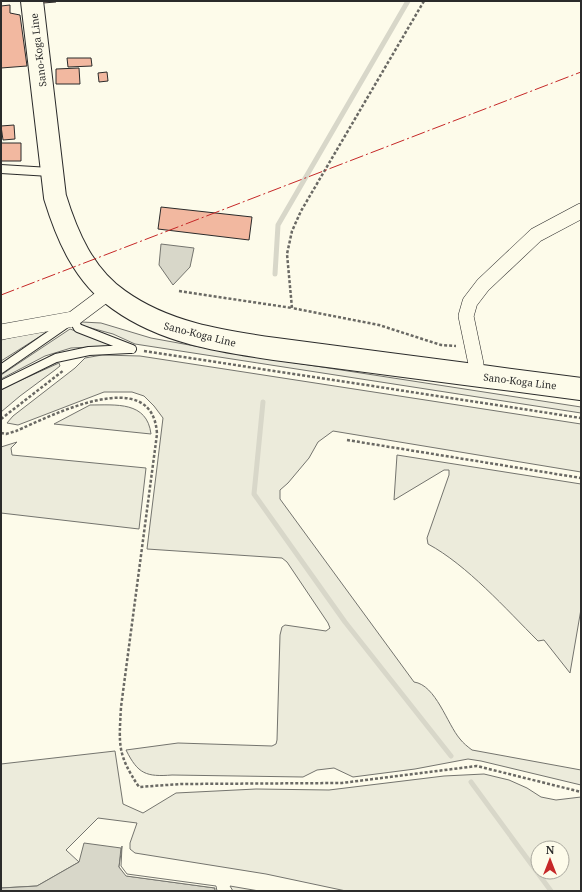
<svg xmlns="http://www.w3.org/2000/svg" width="582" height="892" font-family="'Noto Serif',serif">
<rect width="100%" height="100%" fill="#fdfbea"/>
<path fill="#ecebdb" stroke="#74746e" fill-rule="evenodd" d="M82,322L101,323L151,338L244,355L581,407V413L135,344L113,334L80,325Z
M55,327L1,361V340Z
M70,329L108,343L111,346L71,348L45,356L1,379V375Z
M102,355L140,356L581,424V472L333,431L318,442L309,458L288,483L280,490V499L414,682C436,685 447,724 460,739C463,743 468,747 472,750L581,770V785L481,761L468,759L415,769L353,777L334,768L317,770L303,777L172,775C146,777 138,774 126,750L178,743L272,746L276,744L277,740L280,635L282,627L285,625L326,631L330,628L328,623L287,562L282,558L147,549L163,418L154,406L144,396L132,392H104L18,425L7,423L13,416L75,368L85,358Z
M59,363L60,366L55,370L20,396L1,412V389Z
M90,405C116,405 147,401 151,434L54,424Z
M17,442L11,448L12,455L146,468L139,529L1,513V447Z
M397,455L581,484V609L570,673L544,640L538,641C506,609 467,565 428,544L427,538L449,475V470H444L394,500Z
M115,751L123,804L143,813L176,793L256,789L329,790L444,776L484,774L509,780L527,788L541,797L556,800L581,797V891H346L266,874L135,853L130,849V843L137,823L98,818L66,850L79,862L37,886L1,888V764ZM538,848H562V872H538Z
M230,886L259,891H233Z"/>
<path fill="#d8d7c9" stroke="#74746e" d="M161,244L194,248L190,267L173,285L159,265Z
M84,843L121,848L119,867L127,876L215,888V891H1V888L37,886L79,862Z"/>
<path fill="#fdfbea" stroke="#74746e" d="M122,846L121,866L127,874L216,886L217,891H215V888L126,876L119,867Z"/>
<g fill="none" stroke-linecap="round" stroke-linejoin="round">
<path stroke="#d8d7c9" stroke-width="5" d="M275,274L278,225L408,1
M263,402L254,494L345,622L451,756
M471,782L551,891"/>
</g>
<path fill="#f2b8a0" stroke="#2b2b2b" d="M43,1H56V2L43,3Z
M10,5V13L20,15L27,66L1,68V6Z
M67,58H91L92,66L68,67Z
M79,68L80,84H56V69Z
M107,72L108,81L99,82L98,73Z
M14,125L15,139L3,140L1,126Z
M1,143H21V161H1Z
M161,207L252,217L249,240L158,229Z"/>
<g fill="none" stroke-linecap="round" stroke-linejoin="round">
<defs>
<path id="service" d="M1,169L50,172
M1,369L73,319L78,328L132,349
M1,385L56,358L89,351L129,349"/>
<path id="minor" d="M1,332L73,319L109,292
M475,375L476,364L466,316L470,302L483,285L536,235L581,211"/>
<path id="primary" d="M32,1L55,197C67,236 84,276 119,300C165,333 220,341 275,349C313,354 351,359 389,364C453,372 517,381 581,389"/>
</defs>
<use href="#service" stroke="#2b2b2b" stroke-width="10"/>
<use href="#minor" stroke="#2b2b2b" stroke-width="16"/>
<use href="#primary" stroke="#2b2b2b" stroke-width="24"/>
<path stroke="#6a6964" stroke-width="2.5" stroke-dasharray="3 2" stroke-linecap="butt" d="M424,1L301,211L292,231L287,254L292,308L379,325L441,345L456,346
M179,291L292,308
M144,351L581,418
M1,419L64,370
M1,433L6,434L16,431C49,417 153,362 157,434L121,707C119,745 117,754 139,787L181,784L342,783L477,766L581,792
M347,440L581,478"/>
<use href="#service" stroke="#fdfbea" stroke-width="8"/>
<use href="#minor" stroke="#fdfbea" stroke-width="15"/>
<use href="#primary" stroke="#fdfbea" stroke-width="22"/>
<path stroke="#c62828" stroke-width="1" stroke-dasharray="14 3 2 3" stroke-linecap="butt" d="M1,295L581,72"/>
</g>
<g text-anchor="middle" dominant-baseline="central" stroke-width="3" stroke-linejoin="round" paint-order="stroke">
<g font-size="10" fill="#2b2b2b" stroke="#fdfbea">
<text transform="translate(38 50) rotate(-97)">Sano-Koga Line</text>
<text transform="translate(200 334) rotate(14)">Sano-Koga Line</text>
<text transform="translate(520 381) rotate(7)">Sano-Koga Line</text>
</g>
</g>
<rect width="582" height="892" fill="none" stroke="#2b2b2b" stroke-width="4"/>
<g transform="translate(550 860)"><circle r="19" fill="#fdfbea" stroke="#a9a89e"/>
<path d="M0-3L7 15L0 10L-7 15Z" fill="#c62828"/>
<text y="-6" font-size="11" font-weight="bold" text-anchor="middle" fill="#2b2b2b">N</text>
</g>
</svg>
